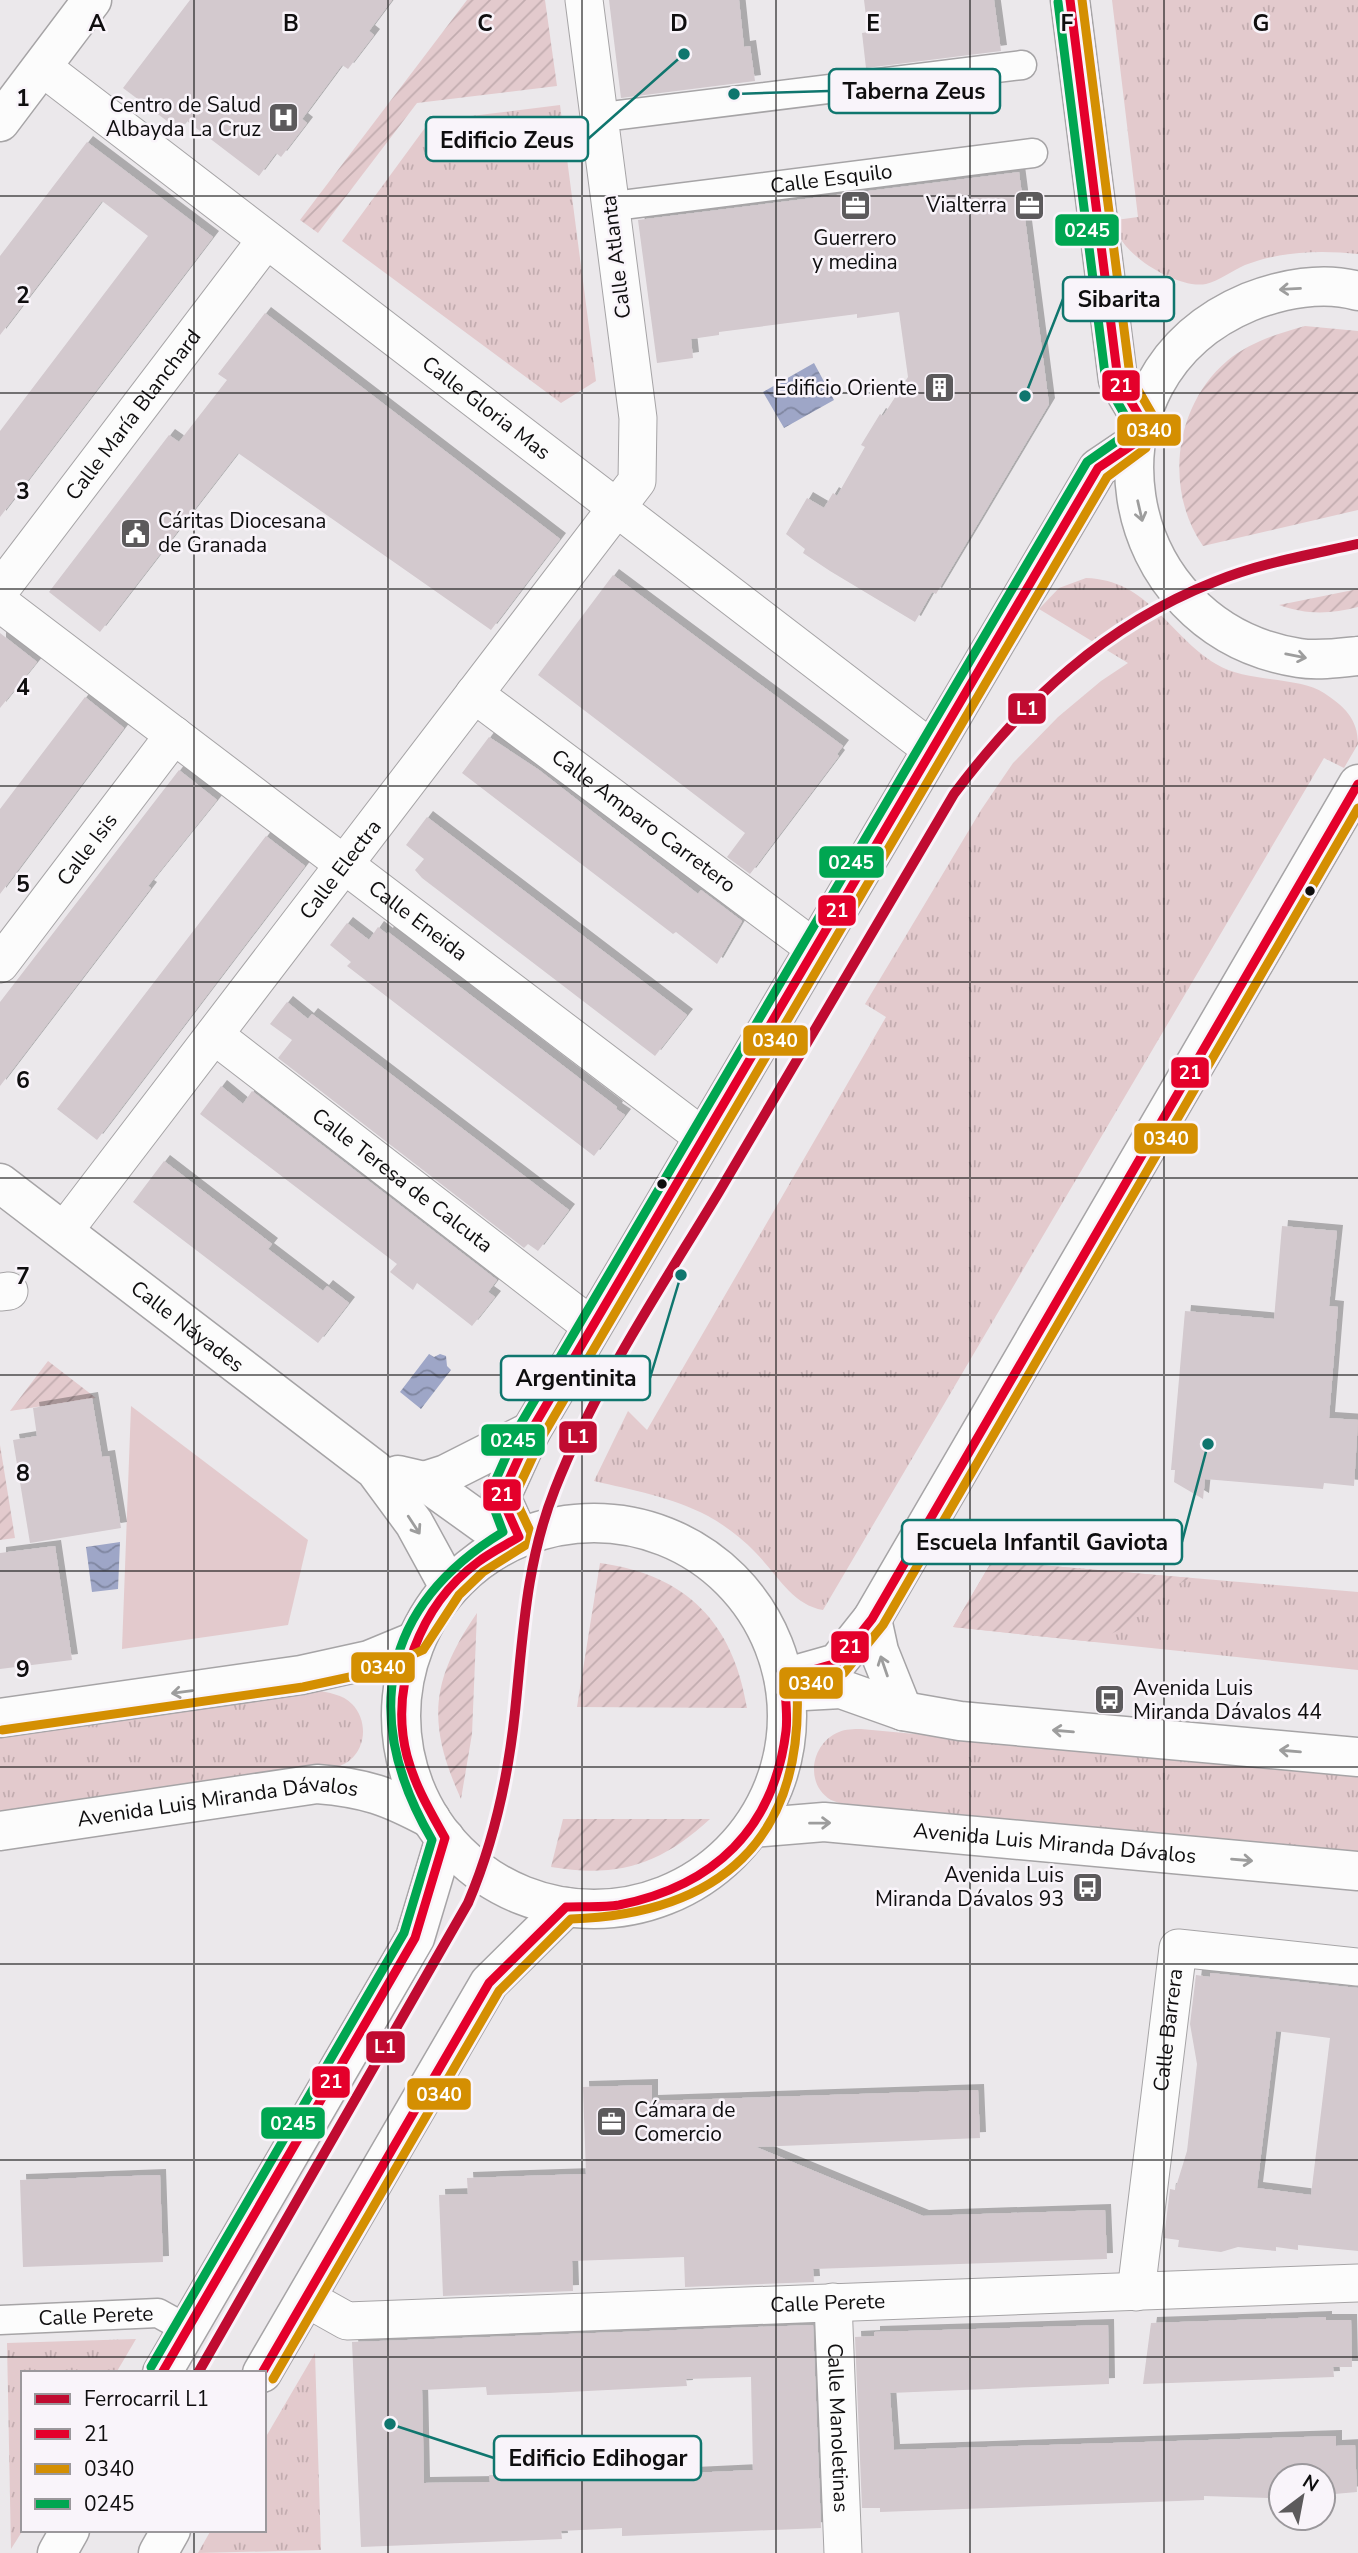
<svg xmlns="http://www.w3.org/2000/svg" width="1358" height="2553" font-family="'Nunito Sans',sans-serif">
<defs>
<pattern id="park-tufts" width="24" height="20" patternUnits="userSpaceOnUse" patternTransform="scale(1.75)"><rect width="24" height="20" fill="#e3cacd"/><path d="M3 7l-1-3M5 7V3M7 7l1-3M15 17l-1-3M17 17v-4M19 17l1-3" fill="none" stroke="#c2acaf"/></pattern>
<pattern id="garden-furrows" width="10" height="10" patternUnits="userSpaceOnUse" patternTransform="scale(1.75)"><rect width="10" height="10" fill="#e3cacd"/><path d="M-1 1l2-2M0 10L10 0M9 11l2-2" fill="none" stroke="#c2acaf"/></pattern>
<pattern id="water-waves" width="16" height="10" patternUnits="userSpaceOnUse" patternTransform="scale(1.75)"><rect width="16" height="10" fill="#9ea6c7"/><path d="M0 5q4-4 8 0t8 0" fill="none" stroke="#7f86a0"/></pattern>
<filter id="shadow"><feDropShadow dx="6" dy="-6" stdDeviation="0" flood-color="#0004"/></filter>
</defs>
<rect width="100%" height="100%" fill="#ebe8eb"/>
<path fill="#e3cacd" d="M131,1406L308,1540L288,1625L122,1649Z"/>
<path fill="url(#park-tufts)" d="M1112,0H1358V254C1321,250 1281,251 1245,265C1233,270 1219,281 1206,284C1180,289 1131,260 1119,236C1117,232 1117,225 1116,220L1138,217Z
M560,105L596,381L561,403L342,241L430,121Z
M1086,578C1149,580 1168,635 1216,664C1246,683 1299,676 1324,693C1344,706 1358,719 1358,744L1344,768L1324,758L823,1610C792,1605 776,1573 755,1552C743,1539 723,1524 708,1516C672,1497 632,1490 594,1481L628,1411L647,1430L886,1017L865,1004L981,810L1013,763L1058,717L1101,681L1128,663L1039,609L1059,588Z
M992,1561L1358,1592V1670L953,1627Z
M316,1690C328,1693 343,1694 352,1704C367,1719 367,1746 350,1760C345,1765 336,1767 329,1769L0,1816V1735Z
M861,1729L1358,1775V1855L853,1808C846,1805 838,1803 831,1800C804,1784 811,1743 839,1732C845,1729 854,1729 861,1729Z
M136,2339L116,2373H23V2530L11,2549L7,2343Z
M315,2353L321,2550L198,2553L211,2530H264V2440Z"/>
<path fill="url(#garden-furrows)" d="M467,0H545L557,86L417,103L318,233L300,220Z
M1305,326L1358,331V510L1203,546C1164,490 1174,406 1227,361C1250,342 1277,334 1305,326Z
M1358,589V607C1331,614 1306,615 1279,605Z
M48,1361L96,1398L10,1411Z
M0,1445L15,1538L0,1540Z
M992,1561L1191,1578L1152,1597L1129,1625L1095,1642L953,1627Z
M600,1563C687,1575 733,1623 747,1708L577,1707Z
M477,1613L472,1734L461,1799C427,1724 430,1681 477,1613Z
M563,1819H710C660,1865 618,1878 551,1867Z"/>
<path fill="url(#water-waves)" d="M814,363L834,400L784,428L763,392Z
M429,1354L434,1357L440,1354L446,1356L447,1366L451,1370L421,1409L400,1392Z
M120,1542L118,1589L92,1592L86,1547Z"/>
<path fill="#d3c9ce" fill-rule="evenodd" filter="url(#shadow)" d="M190,0H392L369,31L374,35L348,69L342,65L302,119L307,123L281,157L276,153L259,176L187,121L179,130L123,88Z
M609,0H739L744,47L750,46L755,81L621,98Z
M864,0H994L1001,51L866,68L862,33L868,32Z
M87,142L213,237L0,517V431L148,236L102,201L0,335V256Z
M1019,172L1049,404L936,594L932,592L915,622L830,571L803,553L805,549L786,534L807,498L824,508L833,493L837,496L865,447L861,445L880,414L883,416L908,377L899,312L857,318V314L719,332V335L691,339L693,358L657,363L638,220Z
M265,313L560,539L491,630L238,453L100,632L49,592L169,435L179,442L227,380L218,374Z
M613,575L843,746L837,754L839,756L750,874L727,857L745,833L538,675Z
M0,633L37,662L0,708Z
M85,697L124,728L0,894V809Z
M489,737L539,770L698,894L701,890L742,921L717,964L676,932L673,934L462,773Z
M179,770L217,800L148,886L151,888L0,1086V1002Z
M427,817L687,1015L655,1056L422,878L415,870L424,859L406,845Z
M266,836L305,866L97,1140L57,1109Z
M347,923L369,940L378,927L387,934L388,932L617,1107L616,1109L625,1115L594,1156L347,966L351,962L330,945Z
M287,1002L308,1019L312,1014L569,1210L538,1251L528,1244L524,1248L278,1058L292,1040L270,1024Z
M221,1086L243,1104L252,1091L497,1280L488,1292L495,1297L472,1326L417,1283L413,1290L390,1272L397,1264L200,1114Z
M164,1161L272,1244L268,1249L323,1291L327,1286L349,1303L318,1343L133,1202Z
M1282,1226L1337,1231L1329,1306L1338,1307L1329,1418L1358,1420L1354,1486L1324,1483L1323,1489L1205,1479L1203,1499L1174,1482L1175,1470H1171L1185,1311L1274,1319Z
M92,1398L102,1457L109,1456L121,1528L30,1543L13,1440L37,1436L33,1408Z
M55,1546L72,1660L0,1669V1553Z
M1210,1973L1358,1988V2251L1298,2245V2250L1276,2247V2251L1238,2247L1221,2252L1178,2247L1179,2240L1164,2238L1170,2189L1175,2190L1187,2151L1197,2064L1190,2024L1196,1975L1210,1977ZM1276,2031L1330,2038L1311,2195L1257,2188Z
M652,2085V2101L978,2090L980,2138L756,2147L923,2216L1105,2210L1107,2259L813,2269L814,2282L685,2287L684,2257L572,2261L573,2291L443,2296L439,2195L468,2194L467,2178L586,2174L583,2087Z
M160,2175L163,2262L23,2267L20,2180Z
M1326,2317V2320H1351L1352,2367H1333L1334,2377L1143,2384L1151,2323Z
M813,2325L821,2528L622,2536V2528L561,2531L562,2539L361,2547L352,2342ZM751,2377L753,2470L690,2473V2468H650L619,2470L620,2476L559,2479V2473L489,2475L490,2482L424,2483L422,2390L486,2387L487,2395L548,2393L687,2386L686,2379Z
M1108,2325L1109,2384L890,2393L894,2450L1336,2436V2446L1355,2445L1357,2492L1323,2495V2476H1281V2496L1269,2498L1204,2496V2500L880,2512V2508H862L855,2337L874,2336V2332Z"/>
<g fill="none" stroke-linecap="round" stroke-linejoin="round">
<defs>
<g id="pedestrian">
<path d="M619,115L1022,65"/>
<path id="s1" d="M630,204L1033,153"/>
<path id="s2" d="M0,2320L158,2313L187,2329"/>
</g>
<g id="minor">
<path id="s3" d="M42,67L931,749"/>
<path id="s4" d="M0,590L266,240"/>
<path id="s5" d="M0,603L703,1137"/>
<path id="s6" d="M474,694L814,948"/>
<path id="s7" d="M0,964L174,735"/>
<path id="s8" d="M214,1035L591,1326"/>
<path id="s9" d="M64,1231L637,481L638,418L584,0"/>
<path d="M0,1292L9,1291"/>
<path id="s10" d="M1136,2292L1178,1948L1358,1967"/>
<path id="s11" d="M306,2298L347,2321L1358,2283"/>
<path id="s12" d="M833,2302L843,2553"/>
</g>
<g id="tertiary">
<path d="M0,122L92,0"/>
<path id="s13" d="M0,1183L375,1470L414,1523L449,1587"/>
<path d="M398,1475L424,1481L509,1542"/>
</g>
<g id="secondary">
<path d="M1070,0L1118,380L1140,417"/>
<path d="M1358,291C1323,281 1282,289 1249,302C1069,377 1112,629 1299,658C1317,661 1340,658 1358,656"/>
<path d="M424,1481L446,1474L531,1431"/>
<path d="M519,1537L501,1497L531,1431L1098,468L1135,443"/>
<path d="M784,1678L837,1663L872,1619L1358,784"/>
<path d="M0,1718L301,1675L369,1660L415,1641"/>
<path id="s14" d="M0,1831L317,1784C366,1788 388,1796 431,1819"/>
</g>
<g id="primary">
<circle cx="594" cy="1716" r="193"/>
<path d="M872,1619L879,1651L903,1711"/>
<path d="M786,1692L841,1689L903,1711L960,1721L1358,1757"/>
<path id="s15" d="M752,1828L824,1822L1358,1871"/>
<path d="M162,2373L415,1938L445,1838"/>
<path d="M262,2373L489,1983L566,1907"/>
<path d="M57,2553L70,2530"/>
<path d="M158,2553L171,2530"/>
</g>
</defs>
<use href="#pedestrian" stroke="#a6a4a6" stroke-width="31"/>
<use href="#minor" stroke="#a6a4a6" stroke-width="39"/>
<use href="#tertiary" stroke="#a6a4a6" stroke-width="41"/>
<use href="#secondary" stroke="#a6a4a6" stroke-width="41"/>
<use href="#primary" stroke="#a6a4a6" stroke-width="41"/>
<use href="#pedestrian" stroke="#fcfcfc" stroke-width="28"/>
<use href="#minor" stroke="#fcfcfc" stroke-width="37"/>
<use href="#tertiary" stroke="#fcfcfc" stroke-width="38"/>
<use href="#secondary" stroke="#fcfcfc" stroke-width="38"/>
<use href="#primary" stroke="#fcfcfc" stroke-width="38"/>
<defs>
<path id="bus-1" d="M162,2373L415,1938L445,1838C430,1811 415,1786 407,1756C389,1686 420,1605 478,1562C491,1552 506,1545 519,1537L501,1497L531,1431L1098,468L1135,443L1140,417L1118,380L1070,0
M262,2373L489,1983L566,1907C583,1906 602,1908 619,1905C714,1886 774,1829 786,1731C788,1714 785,1695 784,1678L837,1663L872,1619L1358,784"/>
<path id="bus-2" d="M2,1730L303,1687L373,1672L423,1650L459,1595L483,1572L529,1543L531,1533L514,1497L542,1437L1107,477L1146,448L1152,414L1130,376L1082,0
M273,2379L499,1991L571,1919C719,1914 804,1840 797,1687L844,1673L883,1625L1358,808"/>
<path id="bus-3" d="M151,2367L404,1933L432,1840C361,1718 380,1607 503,1532L489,1495L520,1425L1087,462L1124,436L1127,419L1106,382L1058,2"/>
</defs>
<use href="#bus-1" stroke="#f9f4fa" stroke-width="14"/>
<use href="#bus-2" stroke="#f9f4fa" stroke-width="14"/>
<use href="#bus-3" stroke="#f9f4fa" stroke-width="14"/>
<use href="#bus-1" stroke="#e4002b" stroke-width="9"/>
<use href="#bus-2" stroke="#d48f02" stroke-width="9"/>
<use href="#bus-3" stroke="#00a651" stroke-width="9"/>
<defs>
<path id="rail-1" d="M198,2373L468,1903C494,1842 508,1778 515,1712C523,1635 526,1562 555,1489C596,1384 661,1288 719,1192C798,1060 876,927 954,794C1024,701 1105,625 1214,582C1260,563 1309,555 1358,544"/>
</defs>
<use href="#rail-1" stroke="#f9f4fa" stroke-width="16"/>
<use href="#rail-1" stroke="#c00b31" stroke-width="10"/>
</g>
<defs><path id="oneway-shaft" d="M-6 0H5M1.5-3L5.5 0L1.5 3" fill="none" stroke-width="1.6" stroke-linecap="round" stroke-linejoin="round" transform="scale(1.75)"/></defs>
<g stroke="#9d9d9d">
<use href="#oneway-shaft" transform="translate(1290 289) rotate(177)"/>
<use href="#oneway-shaft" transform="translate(1140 511) rotate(77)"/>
<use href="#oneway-shaft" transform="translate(1296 656) rotate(11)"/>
<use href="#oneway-shaft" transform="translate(414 1525) rotate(57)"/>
<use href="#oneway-shaft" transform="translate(884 1666) rotate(-109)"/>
<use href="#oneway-shaft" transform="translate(182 1692) rotate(172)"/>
<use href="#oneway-shaft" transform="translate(1063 1731) rotate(-175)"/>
<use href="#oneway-shaft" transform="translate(1290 1751) rotate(-175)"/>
<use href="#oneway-shaft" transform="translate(820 1823) rotate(-1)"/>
<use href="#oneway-shaft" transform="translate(1242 1860) rotate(5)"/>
</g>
<path fill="none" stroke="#0f0e0f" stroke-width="2" stroke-opacity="0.55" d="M194,0V2373M388,0V2553M582,0V2553M776,0V2553M970,0V2553M1164,0V2553M0,196H1358M0,393H1358M0,589H1358M0,786H1358M0,982H1358M0,1178H1358M0,1375H1358M0,1571H1358M0,1767H1358M0,1964H1358M0,2160H1358M0,2357H1358M194,2530V2553"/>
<defs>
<symbol id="hospital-square" viewBox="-11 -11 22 22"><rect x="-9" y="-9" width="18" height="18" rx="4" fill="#5c5a5c" stroke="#f9f4fa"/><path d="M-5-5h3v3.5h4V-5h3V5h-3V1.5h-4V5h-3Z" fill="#fff"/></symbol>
<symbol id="office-square" viewBox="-11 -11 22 22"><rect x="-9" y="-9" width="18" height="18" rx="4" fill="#5c5a5c" stroke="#f9f4fa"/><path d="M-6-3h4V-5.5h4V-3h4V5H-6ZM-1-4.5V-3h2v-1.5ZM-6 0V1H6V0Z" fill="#fff"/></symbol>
<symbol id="building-square" viewBox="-11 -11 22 22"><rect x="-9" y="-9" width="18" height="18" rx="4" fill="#5c5a5c" stroke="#f9f4fa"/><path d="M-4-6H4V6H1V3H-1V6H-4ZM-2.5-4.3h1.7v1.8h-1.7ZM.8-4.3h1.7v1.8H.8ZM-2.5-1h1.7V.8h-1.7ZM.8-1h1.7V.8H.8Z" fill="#fff"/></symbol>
<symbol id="civic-square" viewBox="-11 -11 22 22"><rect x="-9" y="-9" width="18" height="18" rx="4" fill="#5c5a5c" stroke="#f9f4fa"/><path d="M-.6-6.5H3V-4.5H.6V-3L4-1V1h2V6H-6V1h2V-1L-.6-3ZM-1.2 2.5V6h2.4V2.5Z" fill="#fff"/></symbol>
<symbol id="bus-square" viewBox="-11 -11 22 22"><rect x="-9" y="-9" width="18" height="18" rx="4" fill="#5c5a5c" stroke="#f9f4fa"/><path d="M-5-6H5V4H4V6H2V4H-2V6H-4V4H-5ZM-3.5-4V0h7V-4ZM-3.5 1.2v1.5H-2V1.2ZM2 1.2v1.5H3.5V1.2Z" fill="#fff"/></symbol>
</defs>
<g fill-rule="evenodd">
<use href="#hospital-square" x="266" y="100" width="35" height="35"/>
<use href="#office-square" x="1012" y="188" width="35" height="35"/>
<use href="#office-square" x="838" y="188" width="35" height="35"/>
<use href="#building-square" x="922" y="370" width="35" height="35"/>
<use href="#civic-square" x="118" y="516" width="35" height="35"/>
<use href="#bus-square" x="1092" y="1682" width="35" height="35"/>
<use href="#bus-square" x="1070" y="1870" width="35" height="35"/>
<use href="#office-square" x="594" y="2104" width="35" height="35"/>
</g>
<g fill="#0f0e0f" stroke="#f9f4fa" stroke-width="2.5">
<circle cx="1310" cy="891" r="6"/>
<circle cx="662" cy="1184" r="6"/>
</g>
<g text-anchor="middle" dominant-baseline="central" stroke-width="5" stroke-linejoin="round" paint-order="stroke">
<g font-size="21" fill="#0f0e0f" stroke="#f9f4fa" text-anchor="end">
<text x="261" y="105">Centro de Salud<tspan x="261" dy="24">Albayda La Cruz</tspan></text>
<text x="1007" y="205">Vialterra</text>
<text x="855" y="238" text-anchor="middle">Guerrero<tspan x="855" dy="24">y medina</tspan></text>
<text x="917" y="388">Edificio Oriente</text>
<text x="158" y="521" text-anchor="start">Cáritas Diocesana<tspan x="158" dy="24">de Granada</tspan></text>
<text x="1133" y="1688" text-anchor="start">Avenida Luis<tspan x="1133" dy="24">Miranda Dávalos 44</tspan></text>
<text x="1064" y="1875">Avenida Luis<tspan x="1064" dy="24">Miranda Dávalos 93</tspan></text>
<text x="634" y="2110" text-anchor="start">Cámara de<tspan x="634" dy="24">Comercio</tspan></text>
</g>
<g font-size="21" fill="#0f0e0f" stroke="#f9f4fa">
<text stroke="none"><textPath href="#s1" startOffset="203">Calle Esquilo</textPath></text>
<text transform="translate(616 257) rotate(-97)">Calle Atlanta</text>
<text stroke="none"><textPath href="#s3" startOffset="560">Calle Gloria Mas</textPath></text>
<text stroke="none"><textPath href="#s4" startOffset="220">Calle María Blanchard</textPath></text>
<text stroke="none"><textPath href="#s6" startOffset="212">Calle Amparo Carretero</textPath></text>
<text stroke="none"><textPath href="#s7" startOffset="144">Calle Isis</textPath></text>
<text stroke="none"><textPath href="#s9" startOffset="455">Calle Electra</textPath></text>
<text stroke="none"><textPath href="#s5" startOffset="525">Calle Eneida</textPath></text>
<text stroke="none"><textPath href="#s8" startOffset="238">Calle Teresa de Calcuta</textPath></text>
<text stroke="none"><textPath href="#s13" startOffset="236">Calle Náyades</textPath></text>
<text stroke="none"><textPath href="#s14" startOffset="220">Avenida Luis Miranda Dávalos</textPath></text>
<text stroke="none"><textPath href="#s15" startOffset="304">Avenida Luis Miranda Dávalos</textPath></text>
<text stroke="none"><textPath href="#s10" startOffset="264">Calle Barrera</textPath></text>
<text stroke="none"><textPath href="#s11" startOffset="528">Calle Perete</textPath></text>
<text stroke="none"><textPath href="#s2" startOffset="96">Calle Perete</textPath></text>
<text stroke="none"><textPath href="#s12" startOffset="126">Calle Manoletinas</textPath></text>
</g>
</g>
<g font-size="23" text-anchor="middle" font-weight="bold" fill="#0f0e0f" stroke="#f9f4fa" stroke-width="5" stroke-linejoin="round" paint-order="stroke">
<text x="97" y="31">A</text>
<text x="291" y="31">B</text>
<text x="485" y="31">C</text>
<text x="679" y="31">D</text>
<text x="873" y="31">E</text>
<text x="1067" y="31">F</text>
<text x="1261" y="31">G</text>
<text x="23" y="106">1</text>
<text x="23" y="303">2</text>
<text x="23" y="499">3</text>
<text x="23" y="695">4</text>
<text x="23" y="892">5</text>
<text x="23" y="1088">6</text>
<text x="23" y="1284">7</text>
<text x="23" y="1481">8</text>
<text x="23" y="1677">9</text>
</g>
<path fill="none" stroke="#0f766e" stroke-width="2.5" d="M734 94L829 91M684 54L588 139M1025 396L1063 299M681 1275L650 1378M1208 1444L1182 1542M390 2424L494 2458"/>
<g fill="#0f766e" stroke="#f9f4fa" stroke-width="2.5">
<circle cx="734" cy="94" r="7"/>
<circle cx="684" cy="54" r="7"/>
<circle cx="1025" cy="396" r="7"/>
<circle cx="681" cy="1275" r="7"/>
<circle cx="1208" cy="1444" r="7"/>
<circle cx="390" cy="2424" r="7"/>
</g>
<g fill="#f9f4fa" stroke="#0f766e" stroke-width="2.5">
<rect x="829" y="69" width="171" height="44" rx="7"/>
<rect x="426" y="117" width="162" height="44" rx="7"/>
<rect x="1063" y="277" width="111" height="44" rx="7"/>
<rect x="501" y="1356" width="149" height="44" rx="7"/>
<rect x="902" y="1520" width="280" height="44" rx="7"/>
<rect x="494" y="2436" width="207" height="44" rx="7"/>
</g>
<g font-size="23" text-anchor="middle" font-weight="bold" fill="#0f0e0f">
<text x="914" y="99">Taberna Zeus</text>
<text x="507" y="148">Edificio Zeus</text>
<text x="1119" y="307">Sibarita</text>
<text x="576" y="1386">Argentinita</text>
<text x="1042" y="1550">Escuela Infantil Gaviota</text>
<text x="598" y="2466">Edificio Edihogar</text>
</g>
<g stroke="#f9f4fa" stroke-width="2.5">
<rect x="1054" y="213" width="66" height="34" rx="7" fill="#00a651"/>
<rect x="1101" y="369" width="40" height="33" rx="7" fill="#e4002b"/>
<rect x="1116" y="413" width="66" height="34" rx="7" fill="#d48f02"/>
<rect x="1007" y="692" width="40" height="33" rx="7" fill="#c00b31"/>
<rect x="818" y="845" width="67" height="34" rx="7" fill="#00a651"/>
<rect x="817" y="894" width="40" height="33" rx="7" fill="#e4002b"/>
<rect x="742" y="1024" width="67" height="33" rx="7" fill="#d48f02"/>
<rect x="1170" y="1056" width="40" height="33" rx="7" fill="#e4002b"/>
<rect x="1133" y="1122" width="66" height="33" rx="7" fill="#d48f02"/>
<rect x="558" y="1420" width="40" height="34" rx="7" fill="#c00b31"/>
<rect x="480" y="1423" width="66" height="34" rx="7" fill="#00a651"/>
<rect x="482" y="1478" width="40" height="34" rx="7" fill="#e4002b"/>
<rect x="830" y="1630" width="40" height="34" rx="7" fill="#e4002b"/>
<rect x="350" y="1651" width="66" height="33" rx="7" fill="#d48f02"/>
<rect x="778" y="1666" width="66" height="34" rx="7" fill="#d48f02"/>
<rect x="365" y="2030" width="41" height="34" rx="7" fill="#c00b31"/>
<rect x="311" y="2065" width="40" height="34" rx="7" fill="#e4002b"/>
<rect x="406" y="2077" width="66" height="34" rx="7" fill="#d48f02"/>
<rect x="260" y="2106" width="66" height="34" rx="7" fill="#00a651"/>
</g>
<g font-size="19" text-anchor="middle" font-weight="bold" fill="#fff">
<text x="1087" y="237">0245</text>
<text x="1121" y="392">21</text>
<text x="1149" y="437">0340</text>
<text x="1027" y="715">L1</text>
<text x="851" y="869">0245</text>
<text x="837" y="917">21</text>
<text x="775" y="1047">0340</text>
<text x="1190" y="1079">21</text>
<text x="1166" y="1145">0340</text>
<text x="578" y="1443">L1</text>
<text x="513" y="1447">0245</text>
<text x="502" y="1501">21</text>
<text x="850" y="1653">21</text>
<text x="383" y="1674">0340</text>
<text x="811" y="1690">0340</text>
<text x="385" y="2053">L1</text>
<text x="331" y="2088">21</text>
<text x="439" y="2101">0340</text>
<text x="293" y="2130">0245</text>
</g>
<rect x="21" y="2371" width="245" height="161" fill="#f9f4fa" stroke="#9b989c" stroke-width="2"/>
<rect x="35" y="2394" width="35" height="10" fill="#c00b31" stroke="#9b989c" stroke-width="2"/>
<text x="84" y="2406" font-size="21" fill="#0f0e0f">Ferrocarril L1</text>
<rect x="35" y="2429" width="35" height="10" fill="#e4002b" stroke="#9b989c" stroke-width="2"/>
<text x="84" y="2441" font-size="21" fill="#0f0e0f">21</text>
<rect x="35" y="2464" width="35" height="10" fill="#d48f02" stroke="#9b989c" stroke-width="2"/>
<text x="84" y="2476" font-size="21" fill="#0f0e0f">0340</text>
<rect x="35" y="2499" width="35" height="10" fill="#00a651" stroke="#9b989c" stroke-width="2"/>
<text x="84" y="2511" font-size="21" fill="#0f0e0f">0245</text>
<g transform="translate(1302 2497) rotate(32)"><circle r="33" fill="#f9f4fa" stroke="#9b989c" stroke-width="2"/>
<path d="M0-5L12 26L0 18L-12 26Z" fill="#5c5a5c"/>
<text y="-10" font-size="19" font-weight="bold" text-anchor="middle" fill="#0f0e0f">N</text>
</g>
</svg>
